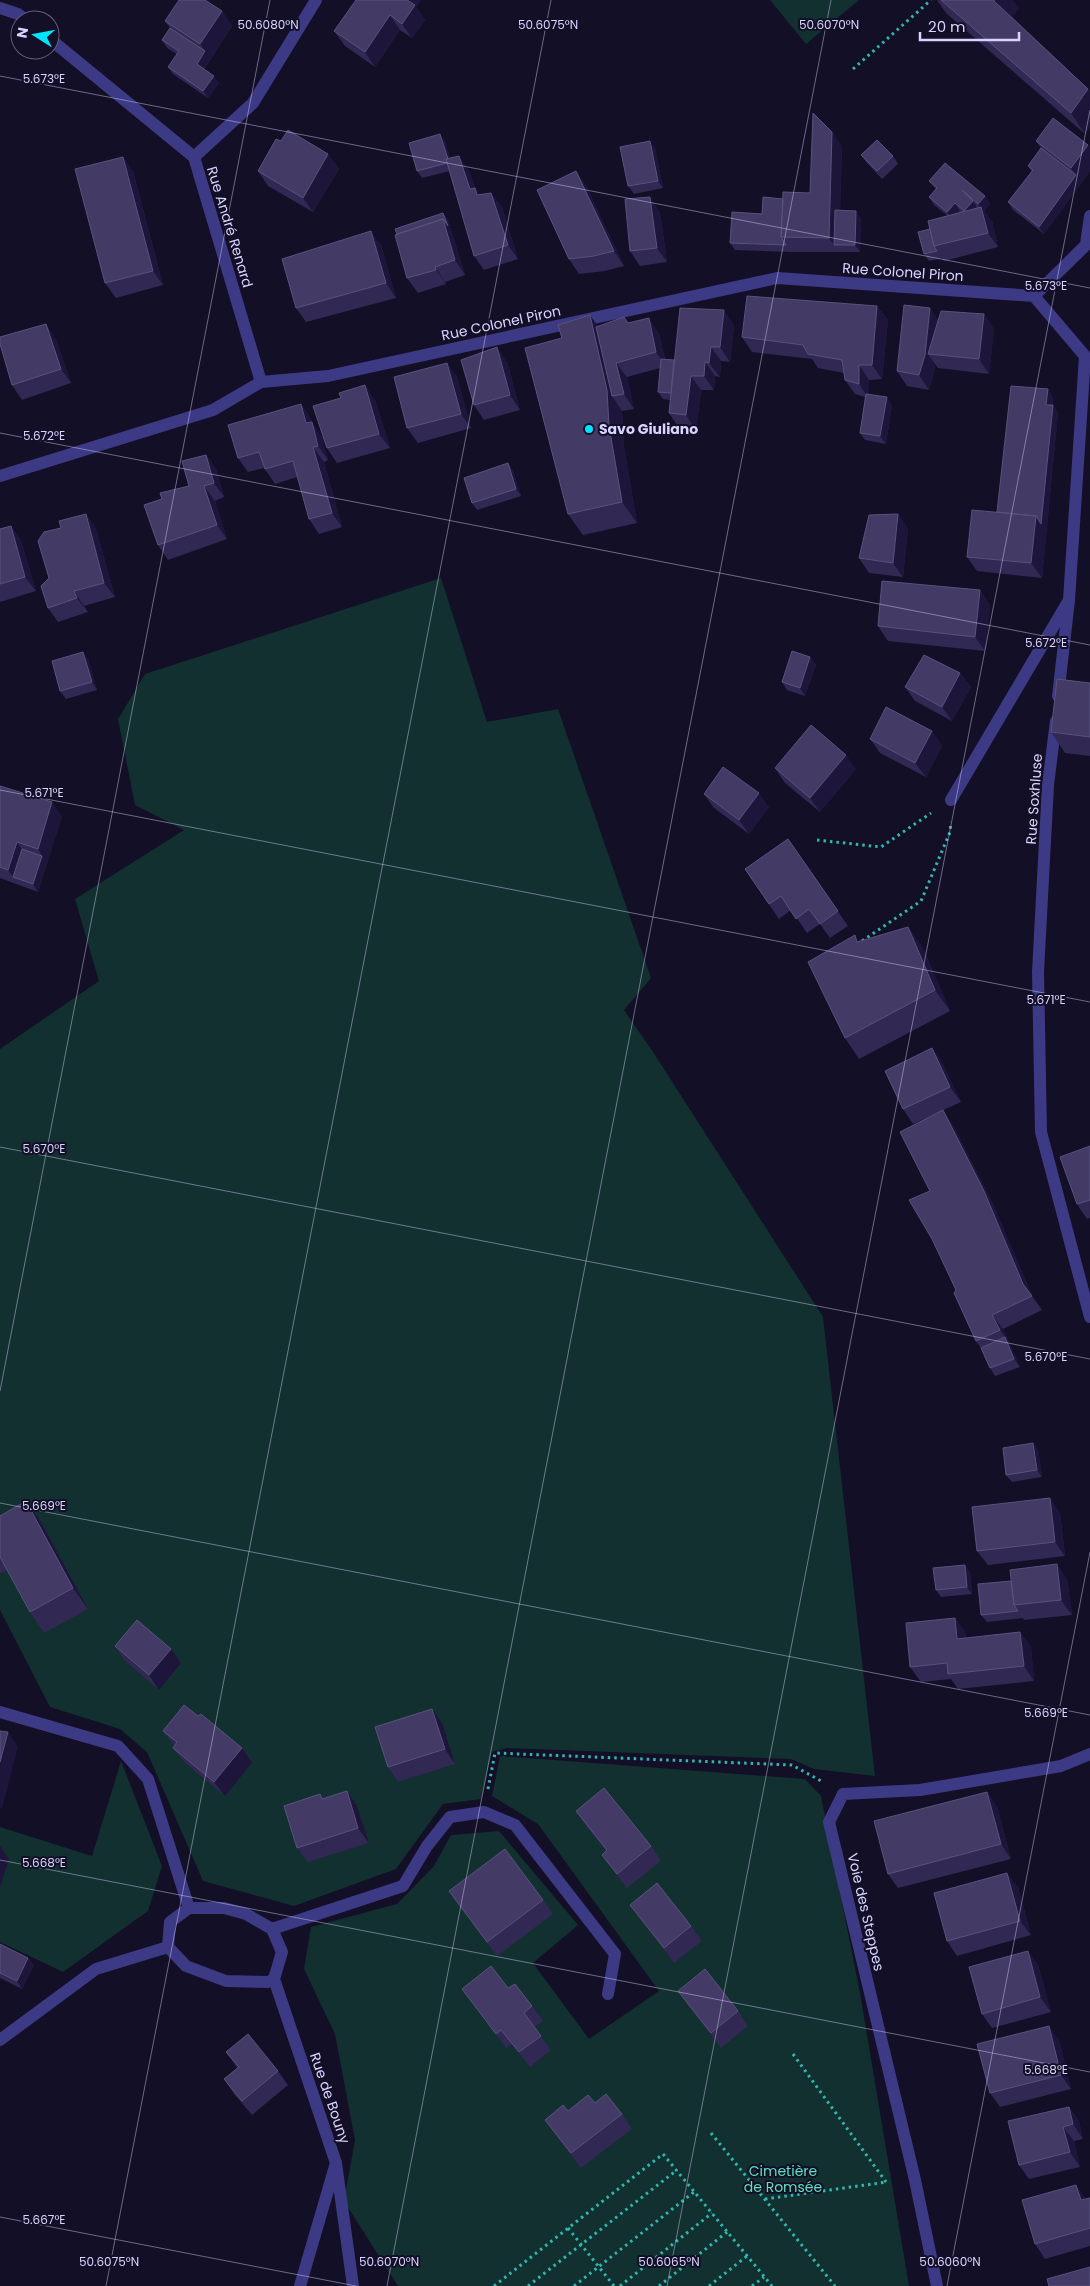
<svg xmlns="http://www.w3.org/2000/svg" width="1090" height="2286" font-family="Poppins,sans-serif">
<rect width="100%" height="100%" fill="#130f26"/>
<path fill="#12302f" d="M770,0H859L806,44Z
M441,578L487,722L558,709L651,978L624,1010L655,1055L823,1317L875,1776L814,1769L791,1759L507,1748L492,1752L481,1799L443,1804L396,1869L294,1906L203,1881L147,1752L120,1729L50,1707L0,1610V1049L99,981L75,899L184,830L135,805L118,719L145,674Z
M500,1756L805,1779L821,1796L860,1993L909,2286H398L344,2201L355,2140L335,2034L304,1969L311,1927L397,1904L434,1866L451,1835L499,1831L578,1925L533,1963L589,2039L659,1991L538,1824L492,1796Z
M121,1761L162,1866L148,1911L63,1972L0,1942V1827L92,1856Z"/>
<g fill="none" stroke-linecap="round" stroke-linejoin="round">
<path stroke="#2fb8b0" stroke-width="3" stroke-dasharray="2.5 4" stroke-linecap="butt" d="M853,69L931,0
M817,840L881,847L931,813
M862,941L921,901L950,832L951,822
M488,1789L495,1753L792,1765L823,1782
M793,2054L886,2182
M711,2133L835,2286
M765,2199L887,2182
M568,2228L614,2286
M494,2286L663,2154L772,2286
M528,2286L677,2170
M574,2286L694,2192
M620,2286L712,2213
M659,2286L727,2232
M709,2286L747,2256
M752,2286L764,2277"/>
<path stroke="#3d3a85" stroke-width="12" d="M951,800L1069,600"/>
<path stroke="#3d3a85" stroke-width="12" d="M336,2163L353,2286"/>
<path stroke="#3d3a85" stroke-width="12" d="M0,8L18,14L26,20
M50,39L194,157
M194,157L261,382
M194,157L253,103L316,0
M1086,244L1090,216
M1034,296L1085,356L1069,600L1058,696
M0,476L213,410L261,382L328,376L777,278L1034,296L1090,241
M1056,721L1048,785L1038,972L1041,1132L1090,1317
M0,1712L118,1746L148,1779L189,1908
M272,1929L403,1886L427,1846L450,1817L484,1812L515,1825L615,1954L608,1994
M937,2286L915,2180L829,1822L843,1794L920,1790L1061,1766L1090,1754"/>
<path stroke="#3d3a85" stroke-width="12" d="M274,1979L268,1982L226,1981L186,1966L168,1947L170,1922L189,1908H224L246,1914L272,1929L282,1952L274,1979L336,2163L300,2286
M0,2040L96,1969L168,1947"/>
</g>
<path fill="#312854" d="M356,0H421L416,7L425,20L412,38L400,30L375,67L345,46L334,31Z
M937,0L1019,8L1012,17L1090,91V127L1085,134L946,13Z
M222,11L232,26L204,69L219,83L208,98L173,74L168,67L177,54L167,48L162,40L170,28L165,21Z
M832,132L842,147L840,210L861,219L860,252H791L735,250L730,243L762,214L783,199L810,193Z
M281,141L328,154L339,169L313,212L268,186L258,171Z
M445,141L450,158L469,171L475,188L480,195L491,193L502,207L518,259L484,270L474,256L450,171L422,178L417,171Z
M1036,141L1088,145L1090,147V171L1044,234L1013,210L1008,202L1032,172L1028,166L1041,148Z
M655,148L663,188L634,194L628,186Z
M861,155L893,156L898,164L882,179L867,163Z
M133,171L163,285L116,298L105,283Z
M576,171L586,186L624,266L605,271L579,274L569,259Z
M929,181L985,196L990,204L984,211L992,221L998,247L944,261L942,258L929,261L924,254L930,229L948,216L934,205L929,197L936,189Z
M660,212L667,262L640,266L630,251Z
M448,220L465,275L445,282L446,284L418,293L407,278Z
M381,245L396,298L306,322L296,308Z
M877,306L888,320L882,379L869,380V394L892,405L886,444L865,440L860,433L865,397L855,394L845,380L844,373L818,368L812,359L752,352L742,337Z
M984,314L994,329L989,374L938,368L935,364V369L929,390L907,386L897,371L939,320Z
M629,323L659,333L665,359L674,360L734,325L730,362L721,361L720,377L715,376L714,390H701L696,430L679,428L669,413L670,400L663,399L658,392L660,368L627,377L634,409L622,411L624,447L637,523L583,535L568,514L562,338L598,326Z
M56,339L71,383L22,400L12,385Z
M507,362L520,410L484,420L474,405Z
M447,363L457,377L471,428L418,443L407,428Z
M1053,397L1052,405L1058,413L1042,578L977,571L967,557L997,512Z
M375,400L390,448L337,463L327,448Z
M301,404L311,419L312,423L322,437L328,460L324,462L342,527L319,534L309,519L297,477L275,484L264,468L248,472L238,458Z
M206,455L216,469L224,497L215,501L227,539L168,560L158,545L162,499L189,486Z
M508,463L513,471L521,496L477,510L472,503Z
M86,514L96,529L115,597L84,606L88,612L58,622L48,608L49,578L61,528Z
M898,514L908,529L903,577L869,573L859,558Z
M11,526L21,541L36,591L0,602V529Z
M980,590L990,605L985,651L888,641L878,626Z
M810,657L816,665L805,696L787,690L782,682Z
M88,659L97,690L66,699L60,691Z
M960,673L971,687L952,721L915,701L905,687Z
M1090,683V756L1065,753L1051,732Z
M932,731L942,746L926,777L880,753L870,739Z
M775,768L856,769L820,812L785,783Z
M0,786L62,816L38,892L0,878Z
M704,794L769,807L749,834L714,808Z
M788,839L848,926L830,938L820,924L807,933L791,910L779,919L745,869Z
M908,927L923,948L950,1011L859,1059L845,1038Z
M932,1048L942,1063L961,1102L913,1124L903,1109Z
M953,1125L994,1206L1032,1296L1042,1310L1003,1329L1020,1367L995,1376L990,1368L981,1348L976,1341L956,1290L930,1191Z
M1090,1146V1218L1087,1219L1077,1204Z
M1033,1443L1038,1450L1042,1477L1012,1482L1006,1475Z
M1060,1513L1065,1556L988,1565L977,1551Z
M0,1516L41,1522L88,1609L44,1633L30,1612L7,1570L1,1573L0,1572Z
M970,1572L972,1594L941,1597L936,1590Z
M1067,1579L1072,1615L1024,1620L1023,1618L987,1622L981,1615Z
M955,1618L965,1632L966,1638L1020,1632L1031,1647L1034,1681L958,1689L951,1679L921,1682L910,1667Z
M115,1646L181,1663L159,1690L125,1661Z
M198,1716L242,1748L252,1763L225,1796L184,1762L173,1748L174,1746L163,1731Z
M442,1723L455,1764L398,1782L388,1767Z
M347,1791L357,1806L369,1843L308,1862L297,1848L320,1794L323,1799Z
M997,1806L1011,1859L898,1888L888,1874Z
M576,1811L651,1846L661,1861L627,1888L612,1869L602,1855L606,1851L586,1826Z
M1018,1887L1031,1935L957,1956L947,1941Z
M449,1891L543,1900L553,1914L497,1956Z
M630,1905L691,1926L702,1941L674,1963L641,1920Z
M0,1944L28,1958L34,1965L22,1989L0,1978Z
M1028,1951L1038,1965L1051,2012L992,2028L982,2014Z
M508,1988L532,2006L543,2021L534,2027L551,2050L530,2067L512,2044L506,2048L462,1989Z
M678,1991L738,2011L748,2026L721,2048L688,2005Z
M1059,2040L1071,2089L1000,2107L990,2093Z
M226,2052L278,2071L288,2085L252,2115L234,2094L224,2079L237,2068Z
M595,2103L622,2114L632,2129L581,2168L555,2134L545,2120Z
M1069,2107L1079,2121L1083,2139L1074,2141L1080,2167L1029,2179L1019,2165Z
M1090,2198V2246L1045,2259L1035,2244L1086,2199Z"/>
<path fill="#1d163a" d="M405,0H421L416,7L425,20L412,38L402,24Z
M994,0H1013L1019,8L1008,22L994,1Z
M222,11L232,26L202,71L197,64L205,51L200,44Z
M390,15L400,30L375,67L365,52Z
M214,76L219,83L208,98L203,91Z
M1088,89L1090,91V127L1085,134L1071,113Z
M832,132L842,147L839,245H834L829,238Z
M440,134L445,141L454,170L449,162Z
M650,141L655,148L663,188L658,181Z
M1088,145L1090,147V171L1044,234L1039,227L1076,175L1071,168Z
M328,154L339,169L313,212L303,198Z
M459,156L469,171L476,192L475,188L486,203L470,189Z
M123,157L133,171L163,285L153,271Z
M576,171L586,186L624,266L614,251Z
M491,193L502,207L518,259L508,245Z
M985,196L990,204L984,211L992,221L998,247L988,233L982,210L978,204Z
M650,197L660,212L667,262L657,248Z
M973,201L978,209L964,211Z
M955,203L960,211L953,220L947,212Z
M856,211L861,219L860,252L855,245Z
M443,213L448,220L465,275L455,260L443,219Z
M371,231L381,245L396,298L386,283Z
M435,267L445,282L446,284L436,270Z
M877,306L888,320L882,379L872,365Z
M930,308L940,322L928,354L935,364V369L929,390L919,375Z
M724,310L734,325L730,362L720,347Z
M984,314L994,329L989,374L979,359Z
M590,315L605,336L612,396L622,411L624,447L637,523L622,502Z
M649,318L659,333L666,366L656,352Z
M46,324L56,339L71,383L61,369Z
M497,347L507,362L520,410L510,395Z
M711,347L721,361L720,377L709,363Z
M705,362L715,376L714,390L704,376Z
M447,363L457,377L471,428L461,414Z
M616,363L627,377L634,409L624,394Z
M859,365L869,380V399L859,384Z
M691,376L701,390L696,430L686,415Z
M365,385L375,400L390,448L379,434Z
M1048,389L1053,397L1051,412L1046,405Z
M887,397L892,405L886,444L880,436Z
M301,404L311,419L312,423L322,437L328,460L318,446L306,423Z
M1053,405L1058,413L1042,578L1031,563L1036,516Z
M313,447L324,462L342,527L332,513Z
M206,455L216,469L224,497L214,483Z
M508,463L513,471L521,496L516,489Z
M204,486L215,501L227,539L217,525Z
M86,514L96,529L115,597L104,583Z
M898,514L908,529L903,577L893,563Z
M11,526L21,541L36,591L25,577Z
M980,590L990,605L985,651L975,637Z
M74,591L88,612L77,598Z
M83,652L88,659L97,690L92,682Z
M810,657L816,665L805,696L800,688Z
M960,673L971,687L952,721L942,707Z
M932,731L942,746L926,777L915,763Z
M846,755L856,769L820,812L810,798Z
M759,793L769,807L749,834L739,820Z
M52,802L62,816L38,892L33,884L42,856L38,849Z
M17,842L27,856L13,877L8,870Z
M908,927L923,948L950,1011L935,990Z
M932,1048L942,1063L961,1102L950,1087Z
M943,1110L953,1125L994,1206L1032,1296L1023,1284Z
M992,1315L1003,1329L1020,1367L1014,1359L1005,1337L1000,1330Z
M1033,1443L1038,1450L1042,1477L1037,1470Z
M1050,1498L1060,1513L1065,1556L1055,1542Z
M26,1501L41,1522L88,1609L73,1588Z
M1057,1564L1067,1579L1072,1615L1061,1600Z
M965,1565L970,1572L972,1594L967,1587Z
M955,1618L965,1632L967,1654L957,1639Z
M1020,1632L1031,1647L1034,1681L1024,1666Z
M171,1649L181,1663L159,1690L149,1675Z
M432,1709L442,1723L455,1764L445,1749Z
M8,1732L18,1747L2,1809L0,1807V1762Z
M242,1748L252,1763L225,1796L214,1782Z
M347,1791L357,1806L369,1843L358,1828Z
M987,1792L997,1806L1011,1859L1001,1844Z
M0,1846L9,1859L0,1887Z
M1007,1873L1018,1887L1031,1935L1020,1921Z
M1028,1951L1038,1965L1051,2012L1040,1997Z
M28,1958L34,1965L22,1989L17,1981Z
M1049,2026L1059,2040L1071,2089L1061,2075Z
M1069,2107L1079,2121L1083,2139L1073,2124Z
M1063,2127L1074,2141L1080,2167L1070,2152Z
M1076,2185L1086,2199L1081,2200Z"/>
<path fill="#433a66" stroke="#5a527e" d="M179,0H205L222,11L200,44L165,21Z
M356,0H407L415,5L402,24L390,15L365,52L334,31Z
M941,0H994V1L1088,89L1071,113Z
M170,28L205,51L197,64L214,76L203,91L168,67L179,51L162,40Z
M813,113L832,132L829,238L781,237L783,192L810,193Z
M1053,118L1088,145L1071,168L1036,141Z
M288,130L328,154L303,198L258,171L276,139L281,141Z
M440,134L448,159H446L447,163L417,171L409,143Z
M877,140L893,156L877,171L861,155Z
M650,141L658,181L628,186L620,147Z
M1041,148L1076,175L1039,227L1008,202L1033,170L1028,166Z
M459,156L470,189L475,188L477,195L491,193L508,245L474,256L446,159Z
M123,157L153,271L105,283L75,169Z
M945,163L985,196L978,204L962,190L973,201L964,211L955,203L947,212L929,197L937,188L929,181Z
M576,171L614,251L594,256L569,259L537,190Z
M650,197L657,248L630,251L625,199Z
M763,197L783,199L781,237L786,245L730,243L732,212L762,214Z
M981,207L988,233L934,246L928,221Z
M835,210L856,211L855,245H834Z
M443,213L448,226L443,219L397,234L395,229Z
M443,219L455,260L435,267L436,270L407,278L395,235Z
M930,229L934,246L937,251L924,254L918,232Z
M371,231L386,283L296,308L282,259Z
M747,296L877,306L872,365H859V384L845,380L842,360L808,354L803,345L742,337Z
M904,305L930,308L925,355L919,375L897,371Z
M680,308L724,310L720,347H711L709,363L705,362L704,376H691L686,415L669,413Z
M941,311L984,314L979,359L928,354Z
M590,315L607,390L609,426L622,502L568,514L525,348L562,338L558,325Z
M624,317L628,323L649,318L656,352L616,363L624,394L612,396L596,327Z
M46,324L61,369L12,385L0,344V337Z
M497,347L510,395L474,405L461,360Z
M661,359L674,360L671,393L658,392Z
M447,363L461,414L407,428L394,377Z
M365,385L379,434L327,448L313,406L341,398L339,393Z
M1011,386L1048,389L1046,405H1053L1041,524L1036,516L997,512Z
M866,394L887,397L880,436L860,433Z
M301,404L306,423L312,422L318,446L313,447L332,513L309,519L293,461L265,469L259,452L238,458L228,425Z
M206,455L214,483L204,486L217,525L158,545L144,505L162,499L160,493L189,486L182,461Z
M508,463L516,489L472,503L464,478Z
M972,510L1036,516L1031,563L967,557Z
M86,514L104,583L74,591L77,598L48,608L41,586L49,578L38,541L44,532L61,528L59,521Z
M898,514L893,563L859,558L869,515Z
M11,526L25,577L0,584V529Z
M882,581L980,590L975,637L878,626Z
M792,651L810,657L800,688L782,682Z
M83,652L92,682L60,691L52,661Z
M924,655L960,673L942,707L905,687Z
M1057,679L1090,683V737L1051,732Z
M886,707L932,731L915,763L870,739Z
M811,725L846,755L810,798L775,768Z
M723,767L759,793L739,820L704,794Z
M0,786L52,802L38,849L17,842L8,870L0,867Z
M788,839L838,911L820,924L809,909L796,919L781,896L769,904L745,869Z
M22,849L42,856L33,884L13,877Z
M908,927L935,990L845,1038L808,962L855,935L857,942Z
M932,1048L950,1087L903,1109L885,1071Z
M943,1110L984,1191L1023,1284L1032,1296L992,1315L1000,1330L976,1341L954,1293L956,1290L932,1239L909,1200L930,1191L900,1132Z
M1090,1146V1200L1077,1204L1060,1157Z
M1005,1337L1014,1359L990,1368L981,1348Z
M1033,1443L1037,1470L1006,1475L1003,1448Z
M1050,1498L1055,1542L977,1551L972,1507Z
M26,1501L73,1588L30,1612L0,1557V1516Z
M1057,1564L1061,1600L1014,1605L1010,1570Z
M965,1565L967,1587L936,1590L933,1568Z
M1011,1581L1014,1605L1018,1611L981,1615L978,1584Z
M955,1618L957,1639L1020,1632L1024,1666L948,1674L947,1663L910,1667L906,1623Z
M137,1620L171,1649L149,1675L115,1646Z
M184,1705L198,1716L201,1714L242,1748L214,1782L173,1748L177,1742L163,1731Z
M432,1709L445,1749L388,1767L375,1727Z
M0,1731L8,1732L0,1762Z
M604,1788L651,1846L617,1874L602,1855L607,1850L576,1811Z
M347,1791L358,1828L297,1848L284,1806L320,1794L322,1799Z
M987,1792L1001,1844L888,1874L874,1821Z
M505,1849L543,1900L487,1942L449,1891Z
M1007,1873L1020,1921L947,1941L934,1893Z
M657,1883L691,1926L664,1948L630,1905Z
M0,1944L28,1958L17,1981L0,1973Z
M1028,1951L1040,1997L982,2014L969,1967Z
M491,1966L508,1988L515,1984L532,2006L524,2013L541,2036L519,2052L501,2030L496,2034L462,1989Z
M705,1969L738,2011L711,2033L678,1991Z
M1049,2026L1061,2075L990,2093L977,2044Z
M248,2034L278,2071L242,2101L224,2079L239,2067L226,2052Z
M606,2094L622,2114L571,2153L545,2120L563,2105L568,2111L588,2095L595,2103Z
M1069,2107L1073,2124L1063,2127L1070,2152L1019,2165L1008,2121Z
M1076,2185L1081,2200L1090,2198V2228L1035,2244L1022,2200Z
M1090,2267V2286H1049L1047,2279Z"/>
<path fill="none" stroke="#d9d4ff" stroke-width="1" stroke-opacity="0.45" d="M0,76L1090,288M0,433L1090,645M0,790L1090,1002M0,1147L1090,1359M0,1391L270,0M0,1503L1090,1715M0,1860L1090,2072M0,2217L356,2286M106,2286L551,0M387,2286L831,0M667,2286L1090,110M947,2286L1090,1552"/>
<circle fill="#00e5ff" stroke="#130f26" stroke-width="2" cx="589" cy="429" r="5"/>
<g text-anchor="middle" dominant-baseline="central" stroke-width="4" stroke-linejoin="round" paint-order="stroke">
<g font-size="14" fill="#d9d4ff" stroke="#130f26">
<text transform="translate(230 227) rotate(73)">Rue André Renard</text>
<text transform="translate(903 272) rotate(4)">Rue Colonel Piron</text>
<text transform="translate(501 323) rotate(-12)">Rue Colonel Piron</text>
<text transform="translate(1034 799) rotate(-86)">Rue Soxhluse</text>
<text transform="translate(866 1912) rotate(77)">Voie des Steppes</text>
<text transform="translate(330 2098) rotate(71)">Rue de Bouny</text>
</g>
<g font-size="14" font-weight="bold" fill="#d9d4ff" stroke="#130f26" text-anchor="start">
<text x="599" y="429">Savo Giuliano</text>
</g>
<g font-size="14" fill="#5fe0c0" stroke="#130f26">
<text x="783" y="2171">Cimetière<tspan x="783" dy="16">de Romsée</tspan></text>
</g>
</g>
<g font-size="12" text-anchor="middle" fill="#d9d4ff" stroke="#130f26" stroke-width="4" stroke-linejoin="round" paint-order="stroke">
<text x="268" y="29">50.6080°N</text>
<text x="548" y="29">50.6075°N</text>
<text x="829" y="29">50.6070°N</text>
<text x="44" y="83">5.673°E</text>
<text x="1046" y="290">5.673°E</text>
<text x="44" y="440">5.672°E</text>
<text x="1046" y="647">5.672°E</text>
<text x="44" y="797">5.671°E</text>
<text x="1046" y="1004">5.671°E</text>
<text x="44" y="1153">5.670°E</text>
<text x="1046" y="1361">5.670°E</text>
<text x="44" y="1510">5.669°E</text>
<text x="1046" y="1717">5.669°E</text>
<text x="44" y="1867">5.668°E</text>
<text x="1046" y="2074">5.668°E</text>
<text x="44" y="2224">5.667°E</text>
<text x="109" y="2266">50.6075°N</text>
<text x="389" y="2266">50.6070°N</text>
<text x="669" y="2266">50.6065°N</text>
<text x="950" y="2266">50.6060°N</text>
</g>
<g transform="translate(35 35) rotate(281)"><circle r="24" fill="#130f26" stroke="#625e7d"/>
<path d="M0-4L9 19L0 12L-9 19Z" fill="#00e5ff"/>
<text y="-8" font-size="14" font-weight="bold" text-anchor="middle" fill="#d9d4ff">N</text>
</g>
<path d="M920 32v8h99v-8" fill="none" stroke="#d9d4ff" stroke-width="2.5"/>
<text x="928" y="32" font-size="15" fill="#d9d4ff" stroke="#130f26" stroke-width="4" paint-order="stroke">20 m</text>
</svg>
